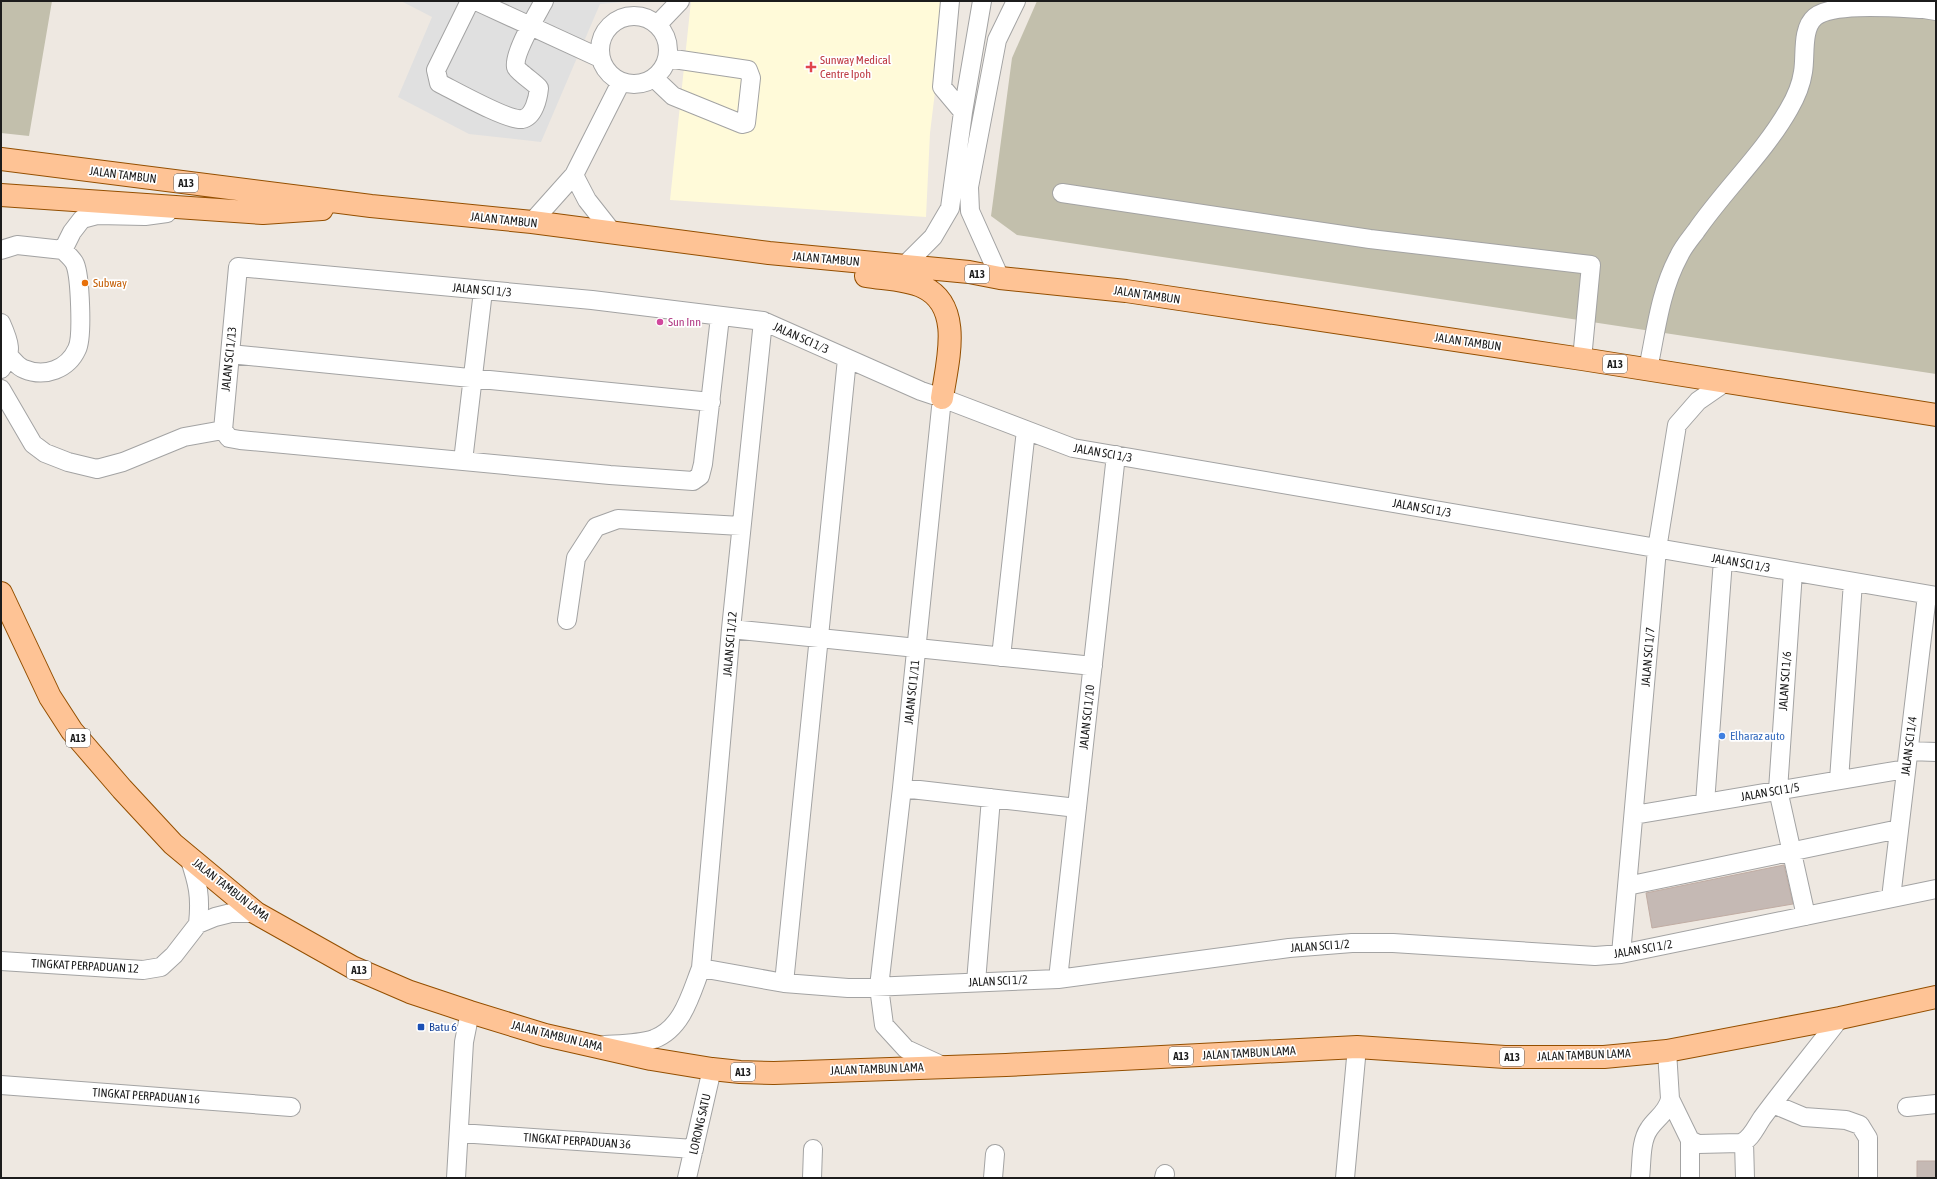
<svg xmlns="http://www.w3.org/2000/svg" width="1937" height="1179" font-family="'Asap Condensed',sans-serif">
<rect width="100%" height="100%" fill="#eee8e1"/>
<path fill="#fffad9" d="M691,1H946L930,133L926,217L670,200Z"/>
<path fill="#c2bfac" d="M1,1H52L29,136L1,133Z
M1037,1H1936V374L1017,235L991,216L1012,58Z"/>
<path fill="#e0e0e0" d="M401,1H634L600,4L541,142L469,134L398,97L432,17Z"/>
<path fill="#c5b9b4" stroke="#c0aca3" d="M1784,865L1793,904L1652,928L1646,893Z
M1917,1161H1936V1178H1917Z"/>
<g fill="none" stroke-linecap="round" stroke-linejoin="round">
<defs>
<path id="minor" d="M470,1L436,70L439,83C455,91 508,121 522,119C534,117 538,98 539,88C535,83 517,71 516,67C513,54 537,14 544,1
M476,1L600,58
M950,1L942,87L963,112
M600 50a34 34 0 1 1 68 0a34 34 0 1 1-68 0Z
M657,25L680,1
M654,78L673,96L742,124L746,123L751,78L748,70L667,58
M574,175L587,200L613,233
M1062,193L1370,239L1591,265L1582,359
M532,222L574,175L621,82
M1,250L17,245L63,250C67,254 73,259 75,264C80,276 83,337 77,349C68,369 45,378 24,369C18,367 14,361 10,357
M63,250L72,232L82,219L97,215L145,216L167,213
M904,266L933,237L950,208L963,112L982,1
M1000,278L970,211L969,187L997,40L1016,1
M720,317L703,464L700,476L693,481L610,475L240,440L229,438L223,430L238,267L592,300L763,321L921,391L942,398L1073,448L1936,596
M1,323C9,341 14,353 1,369
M230,354L711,402
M1648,369C1656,331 1660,291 1679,256C1683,247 1690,239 1696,231C1725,189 1764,153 1789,109C1796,97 1801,86 1803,72C1806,56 1801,29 1815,17C1833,2 1899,8 1924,9L1936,11
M1,389L33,444L45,453L68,462L97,469L123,462L184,437L223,430
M942,398L902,788L879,987L884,1025L906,1049L945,1067
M463,461L483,291
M1793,572L1778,790L1806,916
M567,620L576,558L596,527L618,519L741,526
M731,629L1093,666
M1001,657L1026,430
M1909,751L1936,752
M1839,780L1853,582
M902,788L1077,808
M1705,803L1723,560
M1634,815L1906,769
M189,857C198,884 201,896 198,924
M1627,886L1899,829
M1891,898L1927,595
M1621,954L1657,549L1677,425L1698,401L1724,383
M1,961L143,970L161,967L174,955L198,924L215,917L231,913H256
M701,968L784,983L848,988L1058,979L1289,948L1352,943H1393L1595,956L1621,954L1936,889
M1058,979L1116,455
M976,982L991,798
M784,983L847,359
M605,1045C621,1044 639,1044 654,1039C683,1028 691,993 701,968L731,629L763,321
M1667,1051L1670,1099L1690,1140L1698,1144L1740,1143C1750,1141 1756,1127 1762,1118C1787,1084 1814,1052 1840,1018
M1,1085L291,1107
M1773,1104L1804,1117L1846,1120L1860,1125L1868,1138V1178
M1907,1107L1936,1104
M460,1133L694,1149
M1744,1142L1745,1178
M456,1178L464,1042L470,1012
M687,1178L712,1069
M812,1178L813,1149
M993,1178L995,1154
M1164,1178L1165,1174
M1345,1178L1357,1047
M1640,1178C1642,1163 1640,1142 1649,1129C1656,1118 1667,1113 1670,1099
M1690,1178V1140"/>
<path id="major" d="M1,159L371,206L532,222L769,253L969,272L1000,278L1126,291L1582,359L1936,415
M1,195L263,213L322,209
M866,276C883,279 906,279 923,287C964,306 947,363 942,398
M1,593L50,697L72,731L122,789L173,844L256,913L352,967L410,992L470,1012L545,1035L651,1059L712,1069L740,1072L774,1073L1006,1065L1357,1047L1505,1057H1604L1667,1051L1840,1018L1936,997"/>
</defs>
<use href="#minor" stroke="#a3a3a3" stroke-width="20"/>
<use href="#major" stroke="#944f00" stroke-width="24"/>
<use href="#minor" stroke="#fff" stroke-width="18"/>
<use href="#major" stroke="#fec395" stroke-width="22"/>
</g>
<path fill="#e0444e" stroke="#fff" stroke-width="1.5" d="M809 61h4v4h4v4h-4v4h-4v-4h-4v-4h4z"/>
<circle fill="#e8710a" stroke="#fff" stroke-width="1.5" cx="85" cy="283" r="4"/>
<circle fill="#d1479c" stroke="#fff" stroke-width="1.5" cx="660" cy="322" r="4"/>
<circle fill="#3f7fe0" stroke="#fff" stroke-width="1.5" cx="1722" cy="736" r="4"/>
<rect fill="#1a4fb4" stroke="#fff" stroke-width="1.5" x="417" y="1023" width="8" height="8" rx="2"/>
<g text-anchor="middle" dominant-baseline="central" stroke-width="3.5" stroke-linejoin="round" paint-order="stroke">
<g fill="#fff" stroke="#606060" stroke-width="1">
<rect x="174" y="174" width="24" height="18" rx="3"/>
<rect x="965" y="265" width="24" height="18" rx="3"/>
<rect x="1603" y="355" width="24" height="18" rx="3"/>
<rect x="66" y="729" width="24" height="18" rx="3"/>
<rect x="347" y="961" width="24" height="18" rx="3"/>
<rect x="1169" y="1047" width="24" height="18" rx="3"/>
<rect x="1500" y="1048" width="24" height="18" rx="3"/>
<rect x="731" y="1063" width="24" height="18" rx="3"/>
</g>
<g font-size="11" font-weight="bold" fill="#1c1c1c">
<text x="186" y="183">A13</text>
<text x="977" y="274">A13</text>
<text x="1615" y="364">A13</text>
<text x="78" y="738">A13</text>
<text x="359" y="970">A13</text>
<text x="1181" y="1056">A13</text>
<text x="1512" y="1057">A13</text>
<text x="743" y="1072">A13</text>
</g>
<g font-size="12" fill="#be3a42" stroke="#fff" text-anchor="start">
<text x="820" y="60">Sunway Medical<tspan x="820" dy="14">Centre Ipoh</tspan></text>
</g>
<g font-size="12" fill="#1c1c1c" stroke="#fff">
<text transform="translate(123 175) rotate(7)">JALAN TAMBUN</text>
<text transform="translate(504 220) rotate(6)">JALAN TAMBUN</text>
<text transform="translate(826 259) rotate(5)">JALAN TAMBUN</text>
<text transform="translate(482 290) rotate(5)">JALAN SCI 1/3</text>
<text transform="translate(1147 295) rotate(8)">JALAN TAMBUN</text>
<text transform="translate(801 338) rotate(24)">JALAN SCI 1/3</text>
<text transform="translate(1468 342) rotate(8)">JALAN TAMBUN</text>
<text transform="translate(229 359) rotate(-84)">JALAN SCI 1/13</text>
<text transform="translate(1103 453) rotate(10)">JALAN SCI 1/3</text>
<text transform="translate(1422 508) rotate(10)">JALAN SCI 1/3</text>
<text transform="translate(1741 563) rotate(10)">JALAN SCI 1/3</text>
<text transform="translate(730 644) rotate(-85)">JALAN SCI 1/12</text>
<text transform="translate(1648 657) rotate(-85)">JALAN SCI 1/7</text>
<text transform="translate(1785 681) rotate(-86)">JALAN SCI 1/6</text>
<text transform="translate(912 692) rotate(-84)">JALAN SCI 1/11</text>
<text transform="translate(1087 717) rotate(-84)">JALAN SCI 1/10</text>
<text transform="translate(1909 746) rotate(-83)">JALAN SCI 1/4</text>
<text transform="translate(1770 792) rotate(-10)">JALAN SCI 1/5</text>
<text transform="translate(231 890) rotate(38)">JALAN TAMBUN LAMA</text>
<text transform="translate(1320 946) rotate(-4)">JALAN SCI 1/2</text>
<text transform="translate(1643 949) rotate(-10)">JALAN SCI 1/2</text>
<text transform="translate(85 966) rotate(3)">TINGKAT PERPADUAN 12</text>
<text transform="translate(998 981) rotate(-3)">JALAN SCI 1/2</text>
<text transform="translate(557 1036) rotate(14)">JALAN TAMBUN LAMA</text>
<text transform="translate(1249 1053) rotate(-3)">JALAN TAMBUN LAMA</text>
<text transform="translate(1584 1055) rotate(-2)">JALAN TAMBUN LAMA</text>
<text transform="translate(877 1069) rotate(-2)">JALAN TAMBUN LAMA</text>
<text transform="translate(146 1096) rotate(4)">TINGKAT PERPADUAN 16</text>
<text transform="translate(700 1124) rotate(-77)">LORONG SATU</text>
<text transform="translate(577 1141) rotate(4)">TINGKAT PERPADUAN 36</text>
</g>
<g font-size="12" fill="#c56008" stroke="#fff" text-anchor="start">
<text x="93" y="283">Subway</text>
</g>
<g font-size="12" fill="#b23c85" stroke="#fff" text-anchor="start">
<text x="668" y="322">Sun Inn</text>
</g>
<g font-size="12" fill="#366cbe" stroke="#fff" text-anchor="start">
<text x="1730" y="736">Elharaz auto</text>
</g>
<g font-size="12" fill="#164399" stroke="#fff" text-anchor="start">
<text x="429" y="1027">Batu 6</text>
</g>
</g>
<rect width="1937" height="1179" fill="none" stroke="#1c1c1c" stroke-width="4"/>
</svg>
